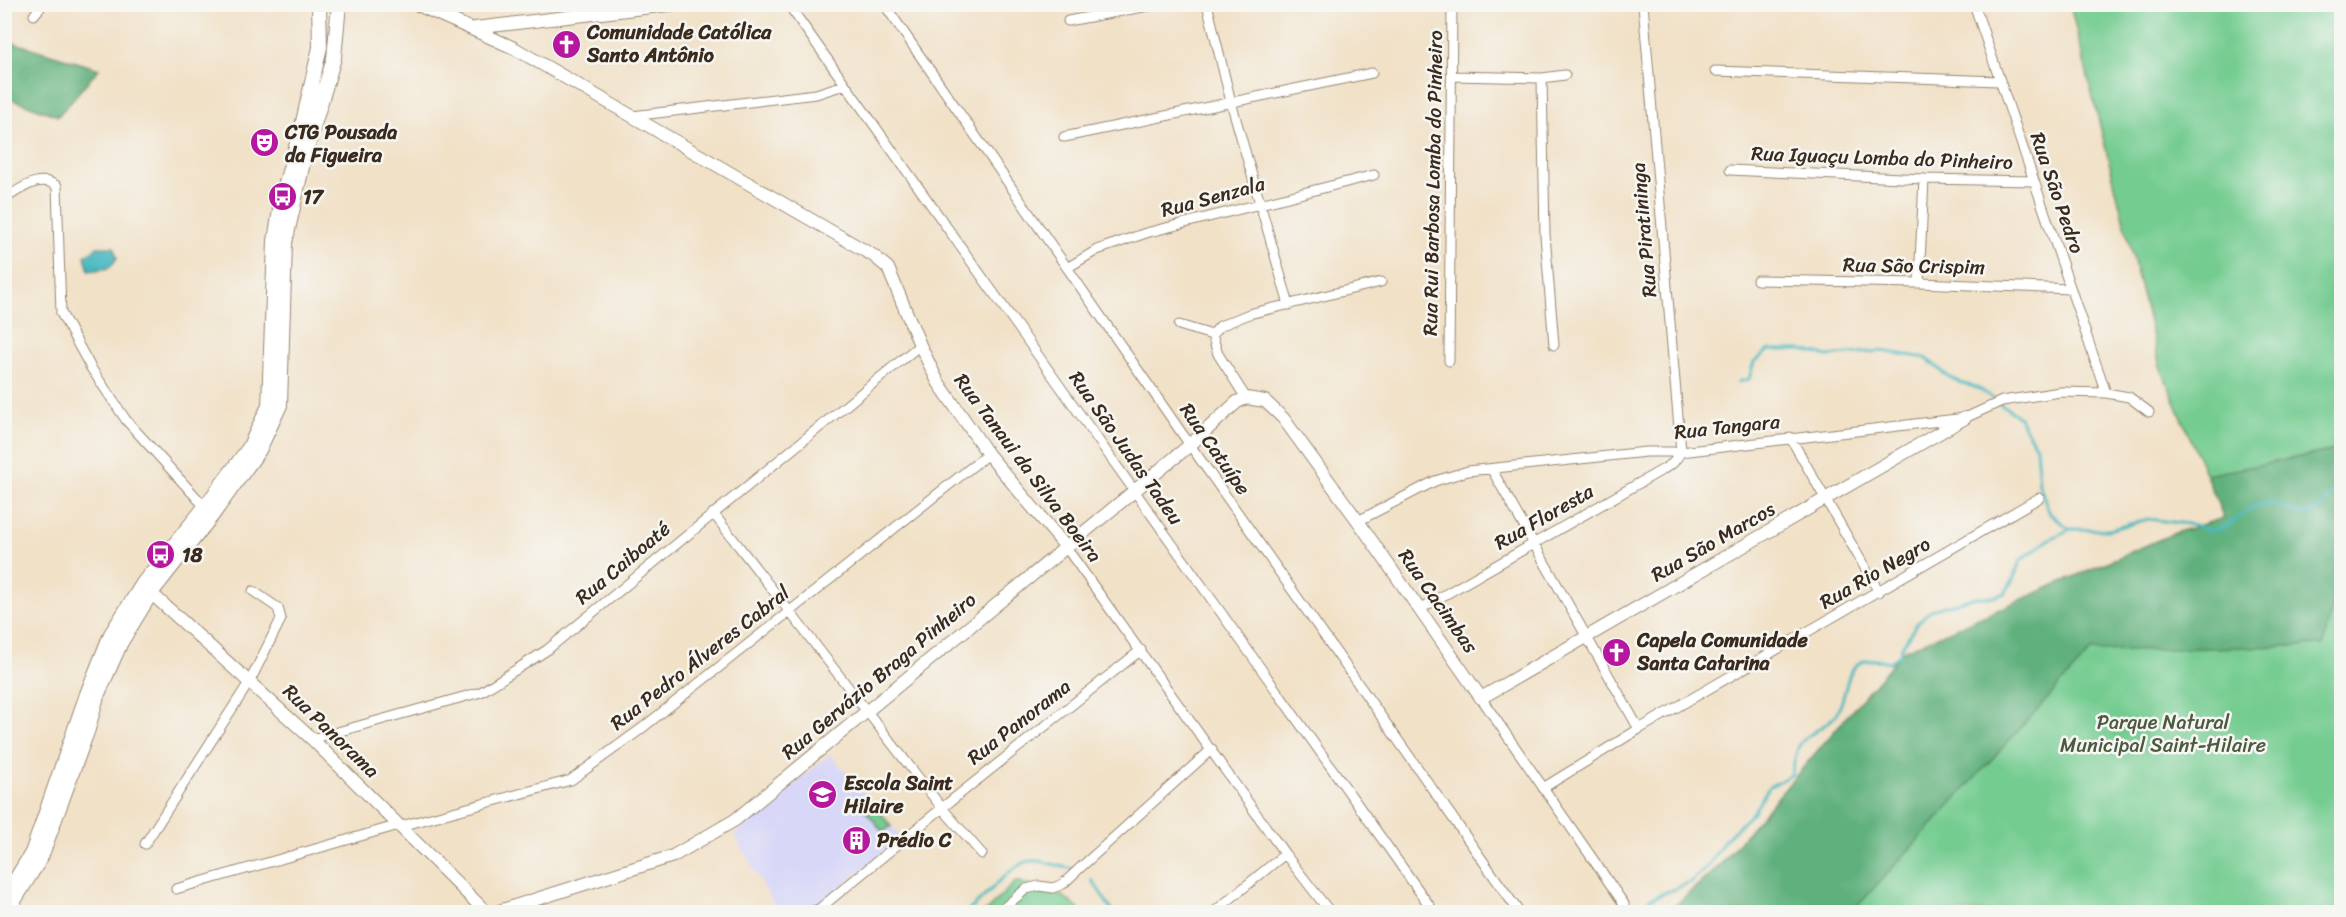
<svg xmlns="http://www.w3.org/2000/svg" width="2346" height="917" font-family="Sriracha,sans-serif">
<rect width="100%" height="100%" fill="#f6f6f2"/>
<filter id="ink" filterUnits="userSpaceOnUse"><feTurbulence type="fractalNoise" baseFrequency=".0167" numOctaves="2"/><feDisplacementMap in="SourceGraphic" scale="12" xChannelSelector="R" yChannelSelector="G"/><feConvolveMatrix kernelMatrix="1 2 1 2 8 2 1 2 1" color-interpolation-filters="sRGB"/></filter>
<filter id="wash" filterUnits="userSpaceOnUse"><feTurbulence type="fractalNoise" baseFrequency=".008" numOctaves="4" result="noise"/><feDisplacementMap in="SourceGraphic" scale="24" xChannelSelector="R" yChannelSelector="G"/><feGaussianBlur stdDeviation="1.35" result="paint"/><feColorMatrix in="noise" values="0 0 0 0 0 0 0 0 0 0 0 0 0 0 0 0 0 1.4 0 .05"/><feComposite in="paint" operator="in"/></filter>
<g filter="url(#wash)">
<rect width="100%" height="100%" fill="#f1e1c7"/>
<path fill="#d8d7f8" d="M830,754L901,837L818,906L789,912H778L734,835Z"/>
<path fill="#74cc91" stroke="#587b58" stroke-width="1.5" d="M2070,5H2341V912H1668L1718,867L1903,651L2175,533L2224,518L2160,366Z
M873,803L891,826L883,832L865,810Z
M1016,881L1063,896L1082,912H985Z"/>
<path fill="#5fb07b" stroke="#4d6d4c" stroke-width="1.5" d="M5,40L99,69L58,116L5,97Z
M2341,449V572L2323,645L2091,651L1852,912H1668L1718,867L1903,651L2175,533L2224,518L2206,475Z"/>
<path fill="#4ab9c1" stroke="#427270" stroke-width="1.5" d="M97,247H114L117,258L109,268L89,271L85,256Z"/>
<g fill="none" stroke-linecap="round" stroke-linejoin="round">
<path stroke="#4ab9c1" stroke-width="3" d="M1738,382L1749,379L1754,362L1769,350H1802L1827,356L1881,351L1926,358L1946,375L1961,383L1978,388L2019,417L2036,447L2039,484L2050,514L2070,529
M1092,880L1113,912
M966,912C987,900 1011,858 1037,861C1049,862 1061,867 1074,869
M1636,912L1650,899L1691,882L1709,865L1724,841L1754,811L1769,787L1791,775C1794,766 1795,752 1800,744C1805,735 1825,727 1833,718C1854,694 1836,649 1890,662L1900,654L1901,648L1917,623L1931,610L1976,597H1993L2005,593L2013,580L2020,561L2050,539L2070,529L2109,530L2148,519L2195,525L2209,531L2225,527L2254,506L2273,504L2304,515L2323,507L2334,489L2342,466"/>
</g>
</g>
<g filter="url(#ink)">
<g fill="none" stroke-linecap="round" stroke-linejoin="round">
<defs>
<path id="minor" d="M788,4L1434,912
M884,4L1190,445L1519,912
M1207,4L1231,102L1289,305
M1974,4L2106,393
M34,15L43,4
M1068,21L1159,4
M1715,71L1999,81
M1452,76L1542,78L1565,75
M1542,78L1545,235L1554,345
M632,116L816,94L844,85
M1064,137L1372,73
M1730,170L1924,179L2034,181
M4,199C21,189 39,173 57,186L61,313L91,368L126,420L205,507
M1067,268L1097,250L1146,233L1374,175
M1757,280L1919,283L2071,289
M1919,283L1924,179
M1179,325L1212,335L1220,326L1249,314L1381,282
M1212,335L1218,354L1246,398
M1449,361L1452,4
M1790,437L1879,592
M1492,470L1639,729
M713,513L942,808L982,854
M1358,521L1435,481L1468,471L1646,452H1681L1965,418L2002,401L2060,392L2106,393L2129,397L2149,412
M1065,546L1285,854L1330,912
M1420,609L1662,470L1673,463L1681,452L1643,4
M1481,698L1624,904
M312,739L481,692L547,650L920,345
M1543,788L1639,729L2039,498
M401,826L571,780L641,729L988,454
M145,844L250,681L281,619L278,608L253,591
M176,889L399,825
M809,912L819,909L942,808L1141,650
M999,912L1026,889L1039,886L1053,888L1063,884L1081,867L1212,749
M1214,912L1285,854"/>
<path id="tertiary" d="M416,4L514,48L874,256L888,268L920,345L938,382L988,454L1065,546
M475,28L677,4
M147,586L151,593L312,739L486,912
M496,912L673,856L735,820L1190,445L1237,402L1246,398L1265,401L1283,418L1358,521L1481,698L1965,418"/>
<path id="secondary" d="M4,899L32,853L87,694L111,634L144,582L205,507L249,448L269,406L275,241L282,197L303,122L320,47L319,4
M7,912L41,857L88,729L97,696L121,642L151,593L213,514L259,450L280,405L285,243L304,158L334,58L339,4"/>
</defs>
<use href="#minor" stroke="#968672" stroke-width="11"/>
<use href="#tertiary" stroke="#968672" stroke-width="14"/>
<use href="#secondary" stroke="#968672" stroke-width="16"/>
<use href="#minor" stroke="#fff" stroke-width="9"/>
<use href="#tertiary" stroke="#fff" stroke-width="12"/>
<use href="#secondary" stroke="#fff" stroke-width="14"/>
</g>
</g>
<defs>
<symbol id="church-disc" viewBox="-11 -11 22 22"><circle r="9.5" fill="#b5179e" stroke="#f6f6f2"/><path d="M-1.2-6h2.4v3.5h3.3v2.4h-3.3V6h-2.4V-.1h-3.3v-2.4h3.3Z" fill="#fff"/></symbol>
<symbol id="theatre-disc" viewBox="-11 -11 22 22"><circle r="9.5" fill="#b5179e" stroke="#f6f6f2"/><path d="M-5-5.5Q0-4 5-5.5V0Q5 5 0 6Q-5 5-5 0ZM-3.3-2.5H-1v1.5H-3.3ZM1-2.5H3.3v1.5H1ZM-2.8 1Q0 5.5 2.8 1Z" fill="#fff"/></symbol>
<symbol id="bus-disc" viewBox="-11 -11 22 22"><circle r="9.5" fill="#b5179e" stroke="#f6f6f2"/><path d="M-5-6H5V4H4V6H2V4H-2V6H-4V4H-5ZM-3.5-4V0h7V-4ZM-3.5 1.2v1.5H-2V1.2ZM2 1.2v1.5H3.5V1.2Z" fill="#fff"/></symbol>
<symbol id="school-disc" viewBox="-11 -11 22 22"><circle r="9.5" fill="#b5179e" stroke="#f6f6f2"/><path d="M0-5L7-2L0 1L-7-2ZM-4 1L0 2.5L4 1V4Q0 6-4 4Z" fill="#fff"/></symbol>
<symbol id="building-disc" viewBox="-11 -11 22 22"><circle r="9.5" fill="#b5179e" stroke="#f6f6f2"/><path d="M-4-6H4V6H1V3H-1V6H-4ZM-2.5-4.3h1.7v1.8h-1.7ZM.8-4.3h1.7v1.8H.8ZM-2.5-1h1.7V.8h-1.7ZM.8-1h1.7V.8H.8Z" fill="#fff"/></symbol>
</defs>
<g fill-rule="evenodd">
<use href="#church-disc" x="550" y="28" width="33" height="33"/>
<use href="#theatre-disc" x="248" y="126" width="33" height="33"/>
<use href="#bus-disc" x="266" y="180" width="33" height="33"/>
<use href="#bus-disc" x="144" y="538" width="33" height="33"/>
<use href="#church-disc" x="1600" y="636" width="33" height="33"/>
<use href="#school-disc" x="806" y="778" width="33" height="33"/>
<use href="#building-disc" x="840" y="824" width="33" height="33"/>
</g>
<g text-anchor="middle" dominant-baseline="central" stroke-width="5" stroke-linejoin="round" paint-order="stroke">
<g font-size="20" font-weight="bold" fill="#3b2a1e" stroke="#f6f6f2" text-anchor="start">
<text x="587" y="32">Comunidade Católica<tspan x="587" dy="23">Santo Antônio</tspan></text>
<text x="285" y="132">CTG Pousada<tspan x="285" dy="23">da Figueira</tspan></text>
<text x="303" y="197">17</text>
<text x="182" y="555">18</text>
<text x="1637" y="640">Capela Comunidade<tspan x="1637" dy="23">Santa Catarina</tspan></text>
<text x="844" y="783">Escola Saint<tspan x="844" dy="23">Hilaire</tspan></text>
<text x="877" y="840">Prédio C</text>
</g>
<g font-size="20" fill="#3b2a1e" stroke="#f6f6f2">
<text transform="translate(1882 158) rotate(2)">Rua Iguaçu Lomba do Pinheiro</text>
<text transform="translate(1433 183) rotate(-89)">Rua Rui Barbosa Lomba do Pinheiro</text>
<text transform="translate(2057 193) rotate(71)">Rua São Pedro</text>
<text transform="translate(1213 197) rotate(-15)">Rua Senzala</text>
<text transform="translate(1644 230) rotate(-95)">Rua Piratininga</text>
<text transform="translate(1914 266) rotate(1)">Rua São Crispim</text>
<text transform="translate(1727 427) rotate(-6)">Rua Tangara</text>
<text transform="translate(1126 448) rotate(55)">Rua São Judas Tadeu</text>
<text transform="translate(1215 449) rotate(55)">Rua Catuípe</text>
<text transform="translate(1028 468) rotate(53)">Rua Tanaui da Silva Boeira</text>
<text transform="translate(1544 517) rotate(-30)">Rua Floresta</text>
<text transform="translate(1713 542) rotate(-30)">Rua São Marcos</text>
<text transform="translate(623 563) rotate(-40)">Rua Caiboaté</text>
<text transform="translate(1875 573) rotate(-30)">Rua Rio Negro</text>
<text transform="translate(1438 601) rotate(55)">Rua Cacimbas</text>
<text transform="translate(700 658) rotate(-38)">Rua Pedro Álveres Cabral</text>
<text transform="translate(879 676) rotate(-40)">Rua Gervázio Braga Pinheiro</text>
<text transform="translate(1019 722) rotate(-38)">Rua Panorama</text>
<text transform="translate(331 731) rotate(44)">Rua Panorama</text>
</g>
<g font-size="20" fill="#4c5b40" stroke="#f6f6f2">
<text x="2163" y="722">Parque Natural<tspan x="2163" dy="23">Municipal Saint-Hilaire</tspan></text>
</g>
</g>
<rect width="2346" height="917" fill="none" stroke="#f6f6f2" stroke-width="24"/>
</svg>
